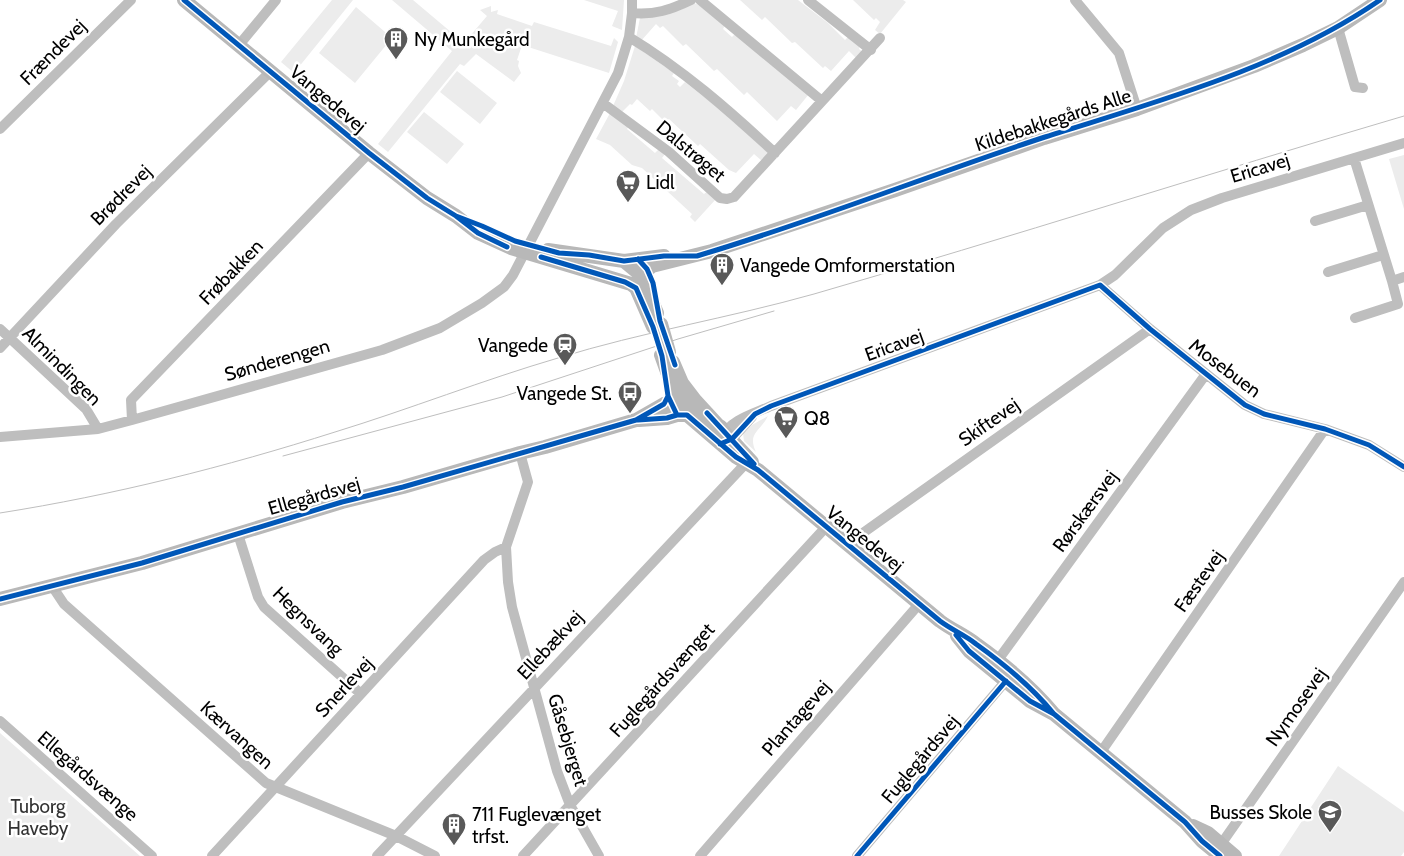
<svg xmlns="http://www.w3.org/2000/svg" width="1404" height="856" font-family="Cabin,sans-serif">
<rect width="100%" height="100%" fill="#fff"/>
<path fill="#ececec" d="M332,0H353L294,73L281,62Z
M392,0H413L464,43L487,16L480,10L491,6V12L498,10L497,14L532,26L534,22L611,46L614,38L618,42L609,73L522,45L517,60L519,61L518,66L521,73L514,82L476,54L464,66L460,64L388,152L378,144L452,51Z
M584,0H624L622,30L612,26L618,11Z
M740,0H798L828,23L845,40L848,37L860,46L859,49L863,52L857,59L849,51L831,71L825,66L823,68L795,42L792,43L765,17L762,20Z
M853,0H903L906,2L880,34L875,30L880,22L876,18L874,20Z
M693,3L697,4L725,25L723,29L732,37L736,33L809,94L796,110L791,106L777,121L747,92L744,95L717,69L714,71L686,44L683,46L663,26L660,28L656,24L641,41L636,38L640,18Z
M356,7L392,38L355,83L319,53Z
M635,46L674,73L672,76L679,81L677,84L680,87L685,82L722,111L768,153L762,161L754,154L736,173L729,170L700,144L698,146L669,119L665,122L652,109L650,111L637,99L632,105L630,104L622,112L613,106L624,81Z
M457,71L497,103L480,124L440,92Z
M424,112L464,144L447,164L407,132Z
M610,113L629,126L627,129L655,153L659,149L665,154L662,158L704,194L708,191L716,199L695,222L690,217L692,214L642,168L632,165L610,145L596,139Z
M1404,155V209L1389,159Z
M768,416C760,432 747,433 756,452L744,441L743,433L752,425Z
M0,733L140,856H0Z
M1338,766L1404,812V852L1401,856H1279Z"/>
<g fill="none" stroke-linecap="round" stroke-linejoin="round">
<path stroke="#bebebe" stroke-width="10" d="M700,0L822,101
M808,0L871,50
M1075,0L1119,53L1137,109
M632,13C655,15 670,10 691,0
M1338,28L1355,87L1363,88
M629,37C682,69 730,111 775,153
M239,45L276,0
M604,104L669,152L720,198L727,199L734,197L880,38
M0,129L131,0
M1354,158L1392,281L1404,277
M1315,221L1368,205
M1328,272L1383,255
M1100,285L1150,329L1245,405L1264,414L1325,429L1369,445L1404,467
M1355,318L1398,304L1392,281
M0,329L86,409L98,429
M0,348L116,224L271,71
M132,420L131,400L369,153
M0,437L98,429L132,420L382,350L440,328L482,303L504,287L513,275L618,73L629,37L632,13V0
M723,437C729,420 756,413 771,406L1100,285L1115,275L1163,228L1191,210L1222,198L1404,143
M725,442L732,439L752,417
M520,453L528,482L506,547L508,582L512,607L557,771L570,805L599,856
M238,534L258,597L264,607L361,694
M850,547L860,535L1150,329
M52,586L64,604L266,783L396,836L435,856
M995,664L1206,374
M0,721L152,856
M1101,752L1325,429
M1217,850L1404,582
M212,856L484,560L495,552L506,547
M377,856L749,460
M523,856L826,527
M700,856L920,603
M857,856L1010,676"/>
<path stroke="#b8b8b8" stroke-width="14" d="M184,0L369,153L427,198L456,216L478,233L511,248L631,284L636,288L653,327
M548,250L624,261L641,275L657,313
M624,261L664,256
M636,288L641,275L652,266L712,251L895,190L1044,138L1137,109L1254,66L1303,45L1338,28L1380,0
M661,355L675,394L687,415L736,457L758,470L940,621C952,630 965,635 976,644C1004,664 1032,687 1054,714
M673,362L682,383L695,400L752,462
M639,420L667,418L677,415H687
M0,599L142,563L342,502L403,487L520,453L545,447L636,420L664,404L679,402L684,404L721,427
M957,636L969,651L1030,701L1054,714L1185,822L1202,841L1220,856
M1193,826L1208,833L1235,856"/>
<path stroke="#bebebe" stroke-width="1" d="M283,456L502,397L678,339L774,311
M0,513C114,495 225,467 335,432C410,409 483,380 558,358C642,332 729,318 814,294C1011,237 1207,174 1404,116"/>
<path stroke="#b8b8b8" stroke-width="14" d="M661,324L669,352"/>
<defs>
<path id="cycleway" d="M184,0L369,153L427,198L456,216L478,233L507,247
M456,216L482,226L515,241L559,253L589,255L624,261L664,256H697C815,221 929,175 1045,137C1158,101 1282,68 1380,0
M541,257L625,282L636,288L653,327L662,356L668,396L677,415
M638,259L647,269L653,283L660,321L675,365
M707,413L754,464
M638,420L667,418L677,415H687L736,457L758,470L940,621C952,630 965,635 976,644C1004,664 1032,687 1054,714
M720,444L732,439L755,414L771,406L1100,285L1150,329L1245,405L1264,414L1325,429L1369,445L1404,467
M0,599L142,563L342,502L403,487L636,420L664,404L668,396
M956,635L969,651L1030,701L1054,714L1185,822L1202,841L1220,856
M857,856L1006,681"/>
</defs>
<use href="#cycleway" stroke="#fff" stroke-width="8"/>
<use href="#cycleway" stroke="#0057b8" stroke-width="5"/>
</g>
<defs>
<symbol id="building-pin" viewBox="-11 -11 22 30"><path d="M0 17L-7.5 6A9.5 9.5 0 1 1 7.5 6Z" fill="#595959" stroke="#fff"/><path d="M-4-6H4V6H1V3H-1V6H-4ZM-2.5-4.3h1.7v1.8h-1.7ZM.8-4.3h1.7v1.8H.8ZM-2.5-1h1.7V.8h-1.7ZM.8-1h1.7V.8H.8Z" fill="#fff"/></symbol>
<symbol id="supermarket-pin" viewBox="-11 -11 22 30"><path d="M0 17L-7.5 6A9.5 9.5 0 1 1 7.5 6Z" fill="#595959" stroke="#fff"/><path d="M-6-5.5h2.5l.6 2H6L4.5 2H-2.5L-4.4-4H-6ZM-1.5 3.2a1.3 1.3 0 1 0 .1 0ZM3 3.2a1.3 1.3 0 1 0 .1 0Z" fill="#fff"/></symbol>
<symbol id="station-pin" viewBox="-11 -11 22 30"><path d="M0 17L-7.5 6A9.5 9.5 0 1 1 7.5 6Z" fill="#595959" stroke="#fff"/><path d="M-3-6H3Q5-6 5-4V2Q5 4 3 4L4.5 6H3L1.5 4h-3L-3 6H-4.5L-3 4Q-5 4-5 2V-4Q-5-6-3-6ZM-3.5-4v3h7v-3ZM-3.5 1v1.5H-2V1ZM2 1v1.5H3.5V1Z" fill="#fff"/></symbol>
<symbol id="bus-pin" viewBox="-11 -11 22 30"><path d="M0 17L-7.5 6A9.5 9.5 0 1 1 7.5 6Z" fill="#595959" stroke="#fff"/><path d="M-5-6H5V4H4V6H2V4H-2V6H-4V4H-5ZM-3.5-4V0h7V-4ZM-3.5 1.2v1.5H-2V1.2ZM2 1.2v1.5H3.5V1.2Z" fill="#fff"/></symbol>
<symbol id="school-pin" viewBox="-11 -11 22 30"><path d="M0 17L-7.5 6A9.5 9.5 0 1 1 7.5 6Z" fill="#595959" stroke="#fff"/><path d="M0-5L7-2L0 1L-7-2ZM-4 1L0 2.5L4 1V4Q0 6-4 4Z" fill="#fff"/></symbol>
</defs>
<g fill-rule="evenodd">
<use href="#building-pin" x="382" y="25" width="28" height="38"/>
<use href="#supermarket-pin" x="614" y="168" width="28" height="38"/>
<use href="#building-pin" x="708" y="251" width="28" height="38"/>
<use href="#station-pin" x="551" y="331" width="28" height="38"/>
<use href="#bus-pin" x="616" y="379" width="28" height="38"/>
<use href="#supermarket-pin" x="772" y="404" width="28" height="38"/>
<use href="#school-pin" x="1316" y="798" width="28" height="38"/>
<use href="#building-pin" x="440" y="811" width="28" height="38"/>
</g>
<g text-anchor="middle" dominant-baseline="central" stroke-width="5" stroke-linejoin="round" paint-order="stroke">
<g font-size="19" fill="#000" stroke="#fff" text-anchor="start">
<text x="414" y="39">Ny Munkegård</text>
<text x="646" y="182">Lidl</text>
<text x="740" y="265">Vangede Omformerstation</text>
<text x="548" y="345" text-anchor="end">Vangede</text>
<text x="612" y="393" text-anchor="end">Vangede St.</text>
<text x="804" y="418">Q8</text>
<text x="1312" y="812" text-anchor="end">Busses Skole</text>
<text x="472" y="814">711 Fuglevænget<tspan x="472" dy="22">trfst.</tspan></text>
</g>
<g font-size="19" fill="#000" stroke="#fff">
<text transform="translate(53 52) rotate(-45)">Frændevej</text>
<text transform="translate(328 99) rotate(40)">Vangedevej</text>
<text transform="translate(1053 120) rotate(-18)">Kildebakkegårds Alle</text>
<text transform="translate(691 151) rotate(40)">Dalstrøget</text>
<text transform="translate(1260 168) rotate(-17)">Ericavej</text>
<text transform="translate(121 195) rotate(-45)">Brødrevej</text>
<text transform="translate(231 272) rotate(-46)">Frøbakken</text>
<text transform="translate(894 345) rotate(-20)">Ericavej</text>
<text transform="translate(277 360) rotate(-16)">Sønderengen</text>
<text transform="translate(62 366) rotate(45)">Almindingen</text>
<text transform="translate(1225 368) rotate(37)">Mosebuen</text>
<text transform="translate(989 422) rotate(-35)">Skiftevej</text>
<text transform="translate(314 496) rotate(-16)">Ellegårdsvej</text>
<text transform="translate(1085 511) rotate(-54)">Rørskærsvej</text>
<text transform="translate(865 539) rotate(39)">Vangedevej</text>
<text transform="translate(1199 581) rotate(-55)">Fæstevej</text>
<text transform="translate(308 621) rotate(44)">Hegnsvang</text>
<text transform="translate(550 645) rotate(-47)">Ellebækvej</text>
<text transform="translate(662 680) rotate(-48)">Fuglegårdsvænget</text>
<text transform="translate(344 687) rotate(-47)">Snerlevej</text>
<text transform="translate(1296 707) rotate(-55)">Nymosevej</text>
<text transform="translate(796 718) rotate(-49)">Plantagevej</text>
<text transform="translate(237 735) rotate(42)">Kærvangen</text>
<text transform="translate(568 740) rotate(73)">Gåsebjerget</text>
<text transform="translate(920 759) rotate(-50)">Fuglegårdsvej</text>
<text transform="translate(88 776) rotate(41)">Ellegårdsvænge</text>
</g>
<g font-size="19" fill="#333" stroke="#fff">
<text x="38" y="806">Tuborg<tspan x="38" dy="22">Haveby</tspan></text>
</g>
</g>
</svg>
